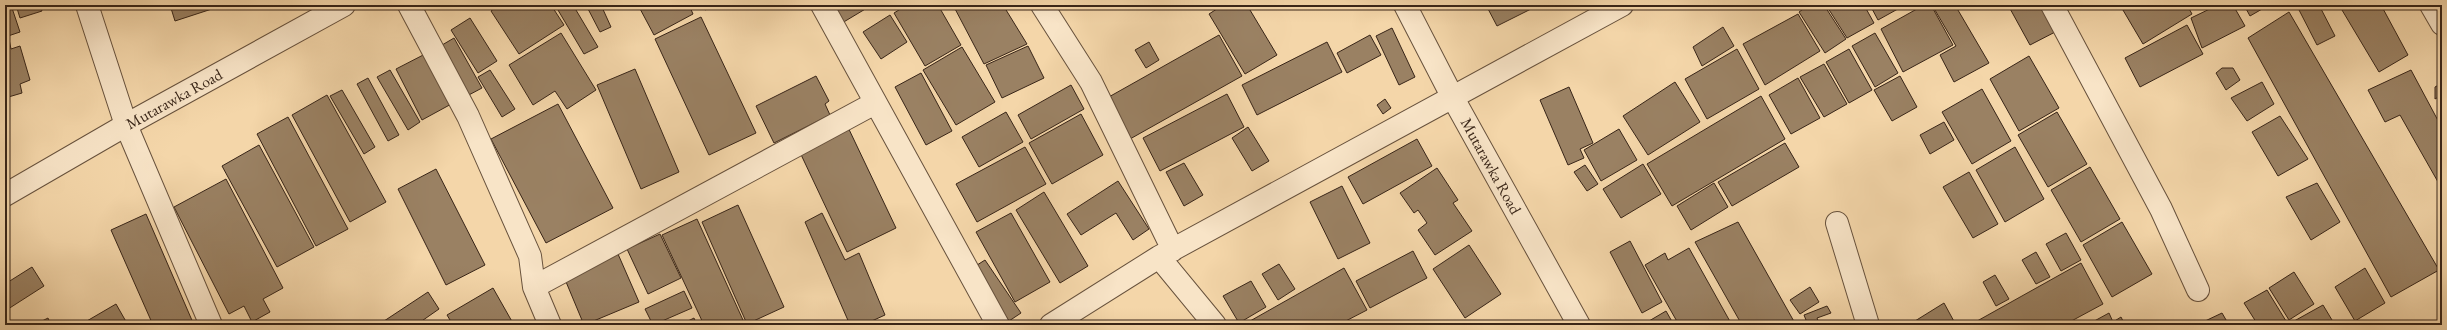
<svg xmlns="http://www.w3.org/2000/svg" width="2447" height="330" font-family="'EB Garamond',serif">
<rect width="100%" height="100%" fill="#f4d6a9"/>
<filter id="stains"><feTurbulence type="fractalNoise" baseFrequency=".005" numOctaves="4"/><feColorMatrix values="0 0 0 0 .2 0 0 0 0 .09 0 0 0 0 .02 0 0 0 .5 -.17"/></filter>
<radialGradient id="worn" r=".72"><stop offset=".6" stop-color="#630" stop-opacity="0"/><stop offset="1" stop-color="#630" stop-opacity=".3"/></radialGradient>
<path fill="#9a8163" stroke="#382518" d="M5,5H11L20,32L5,37Z
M16,5H40L42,11L20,18Z
M170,5H221V6L175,21Z
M499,5H551L564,25L519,54L491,11Z
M555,5H573L598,47L584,54Z
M586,5H601L611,27L600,32Z
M638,5H689L693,14L654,35Z
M703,5H714L705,10Z
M831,5H872L842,23Z
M907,5H938L961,45L925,66L894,13Z
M953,5H1003L1027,44L984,64Z
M1223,5H1247L1277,55L1245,74L1209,14Z
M1486,5H1539L1497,26Z
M1809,5H1824L1846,39L1825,53L1799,12Z
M1826,5H1864L1874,23L1847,38Z
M1870,5H1905L1878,20Z
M1924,5H1931L1953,45L1903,72L1881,29Z
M1932,5H1955L1989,63L1954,82L1940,55L1956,46Z
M2008,5H2045L2059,30L2030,45Z
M2120,5H2187L2192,14L2143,44Z
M2190,5H2202L2192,9Z
M2218,5H2233L2245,26L2202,48L2191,18Z
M2244,5H2269L2250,16Z
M2304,5H2319L2335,36L2317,45L2298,8Z
M2339,5H2381L2408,55L2379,72Z
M2289,12L2439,270L2391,297L2248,38Z
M1798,14L1820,51L1765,85L1743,44Z
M890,15L907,42L881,59L863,32Z
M701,17L756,133L709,155L655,39Z
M470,18L497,61L478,73L451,30Z
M2187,25L2203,54L2140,87L2125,58Z
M1723,27L1734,46L1702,66L1693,47Z
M1392,28L1415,77L1399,85L1376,36Z
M561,33L596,90L567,109L555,91L533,105L509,65Z
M1875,33L1898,73L1875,87L1852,46Z
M1219,35L1242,76L1130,139L1107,98Z
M1370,35L1381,55L1347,73L1337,53Z
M454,38L482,88L465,97L437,48Z
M9,39L11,49L20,46L30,80L20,84L22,93L5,98V40Z
M1149,42L1159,60L1146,68L1135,50Z
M1327,42L1342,72L1257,115L1242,85Z
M1028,46L1044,78L1002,98L986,65Z
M962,47L995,102L956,125L923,70Z
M1737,49L1759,89L1707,119L1685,79Z
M1849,49L1872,90L1849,103L1826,62Z
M429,52L455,102L422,120L396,69Z
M2029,56L2059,108L2019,131L1990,79Z
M1824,64L1847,104L1824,117L1800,77Z
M2222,68H2233L2240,80L2226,90L2216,73Z
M635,69L679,172L641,189L597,85Z
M390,70L420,122L408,130L377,77Z
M490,70L515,109L502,117L478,77Z
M2411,70L2442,128V189L2400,115L2385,122L2368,90Z
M921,73L952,131L926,145L895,87Z
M816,76L829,101L825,104L830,115L774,143L756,106Z
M1900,76L1917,107L1892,121L1874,90Z
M368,78L399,135L388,141L357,84Z
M1798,78L1820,118L1791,134L1769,95Z
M1675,82L1700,122L1648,155L1623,116Z
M2262,82L2274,104L2247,121L2231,98Z
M2442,83V95L2435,99V87Z
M1071,85L1084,109L1031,139L1018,115Z
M1569,87L1593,143L1580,149L1584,158L1568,165L1540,100Z
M1982,89L2011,141L1972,164L1942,112Z
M342,90L375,147L364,154L330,96Z
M1227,94L1244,127L1160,171L1143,138Z
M327,95L386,202L350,222L292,115Z
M1761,96L1785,139L1672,206L1647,164Z
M1385,99L1391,108L1383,114L1377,105Z
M558,104L613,208L546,243L491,139Z
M1006,112L1023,142L979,167L962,137Z
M2057,112L2087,164L2048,187L2018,135Z
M1081,114L1103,155L1052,184L1029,143Z
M2280,116L2308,159L2278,176L2252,132Z
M288,117L348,229L316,246L257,134Z
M845,121L896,228L847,252L796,144Z
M1944,122L1954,140L1930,154L1920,135Z
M1248,127L1269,161L1252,171L1232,138Z
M1619,129L1637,160L1601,181L1584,150Z
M1417,139L1432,166L1363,204L1348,177Z
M1785,143L1799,167L1732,206L1718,182Z
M259,145L314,247L277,267L222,166Z
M1025,147L1046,184L977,222L956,184Z
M2015,147L2044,199L2005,222L1976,170Z
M1184,163L1203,195L1184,206L1166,172Z
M1643,164L1661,194L1621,218L1603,189Z
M1585,165L1598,184L1587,191L1574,172Z
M2090,167L2120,219L2081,242L2051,190Z
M1437,168L1458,200L1453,203L1472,231L1435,255L1418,230L1427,223L1418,210L1414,213L1400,193Z
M436,169L485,265L446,285L398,189Z
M1969,172L1998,224L1973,238L1943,187Z
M226,179L283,288L263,299L270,312L252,322L244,306L229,314L174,207Z
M1118,181L1149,229L1133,240L1116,213L1081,235L1067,214Z
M1714,183L1728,207L1691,230L1677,206Z
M2317,183L2340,222L2311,240L2286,197Z
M1342,186L1370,243L1338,259L1310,202Z
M1044,192L1088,266L1060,283L1016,210Z
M738,205L784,307L747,324L702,222Z
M822,213L845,260L859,253L885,315L863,325H850L805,222Z
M1011,213L1050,282L1015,302L976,232Z
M146,214L194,325H153L111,230Z
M697,219L743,320L732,325H704L662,235Z
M1738,222L1796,325H1742L1695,242Z
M2122,222L2152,274L2112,297L2083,245Z
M2066,233L2081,260L2061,271L2046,244Z
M660,234L681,278L648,294L627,249Z
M1630,241L1662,302L1642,313L1610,252Z
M1469,245L1501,294L1465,318L1433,269Z
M1689,248L1732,325H1679L1645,265L1665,253L1668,260Z
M1413,251L1427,278L1370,308L1356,281Z
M2036,252L2050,277L2036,284L2022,260Z
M618,254L639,302L584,325L564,277Z
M985,260L1021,313L1009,321L974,267Z
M2081,263L2103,304L2064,325H1970Z
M1279,264L1295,289L1278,300L1262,274Z
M32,267L44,286L5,311V284Z
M1344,268L1367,310L1338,325H1243Z
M2365,268L2385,303L2355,321L2335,287Z
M2294,272L2314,304L2289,320L2269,288Z
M1995,275L2009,299L1996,306L1983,282Z
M1251,281L1266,307L1239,323L1223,296Z
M1810,287L1819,302L1800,314L1790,300Z
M493,288L514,325H453L447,315Z
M2267,290L2286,321L2280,325H2258L2244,303Z
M684,291L692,308L653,325L645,309Z
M428,292L439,309L416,325H378Z
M1944,303L1956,325H1917L1915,321Z
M116,304L128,325H80Z
M2323,305L2335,325H2287Z
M1827,306L1831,313L1817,318L1819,323L1808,325L1804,315Z
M1666,311L1674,325H1651L1649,321Z
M2109,313L2113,322L2121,317L2125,325H2087Z
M2222,313L2229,325H2204L2203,322Z
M48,318L51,325H34Z
M694,318L697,325H680Z"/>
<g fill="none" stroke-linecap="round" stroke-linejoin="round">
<defs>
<path id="minor" d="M87,5L126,125L211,325
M409,5L468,116L530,256L534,287L550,325
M822,5L998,325
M1042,5L1091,82L1173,250
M2052,5L2161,209L2198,290
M2431,5L2442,24
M1837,223L1868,325
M1159,257L1215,325
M534,287L875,103
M1051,325L1159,257L1622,5"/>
<path id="tertiary" d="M1405,5L1453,98L1579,325
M5,195L126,125L344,5"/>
</defs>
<use href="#minor" stroke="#67513c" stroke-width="24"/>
<use href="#tertiary" stroke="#67513c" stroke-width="24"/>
<use href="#minor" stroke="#f8e4c7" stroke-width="22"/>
<use href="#tertiary" stroke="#f8e4c7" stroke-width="22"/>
</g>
<g text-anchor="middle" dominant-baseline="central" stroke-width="3" stroke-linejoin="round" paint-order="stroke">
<g font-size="16" fill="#382518" stroke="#f8e4c7">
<text transform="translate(174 99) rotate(-29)">Mutarawka Road</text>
<text transform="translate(1491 166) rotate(61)">Mutarawka Road</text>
</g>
</g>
<rect width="2447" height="330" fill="none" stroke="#f4d6a9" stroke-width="20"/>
<rect x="6" y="6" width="2435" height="318" fill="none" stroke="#382518" stroke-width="2"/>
<rect x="10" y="10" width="2427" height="310" fill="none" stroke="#382518"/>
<rect width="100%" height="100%" filter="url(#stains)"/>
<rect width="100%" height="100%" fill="url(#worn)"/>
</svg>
